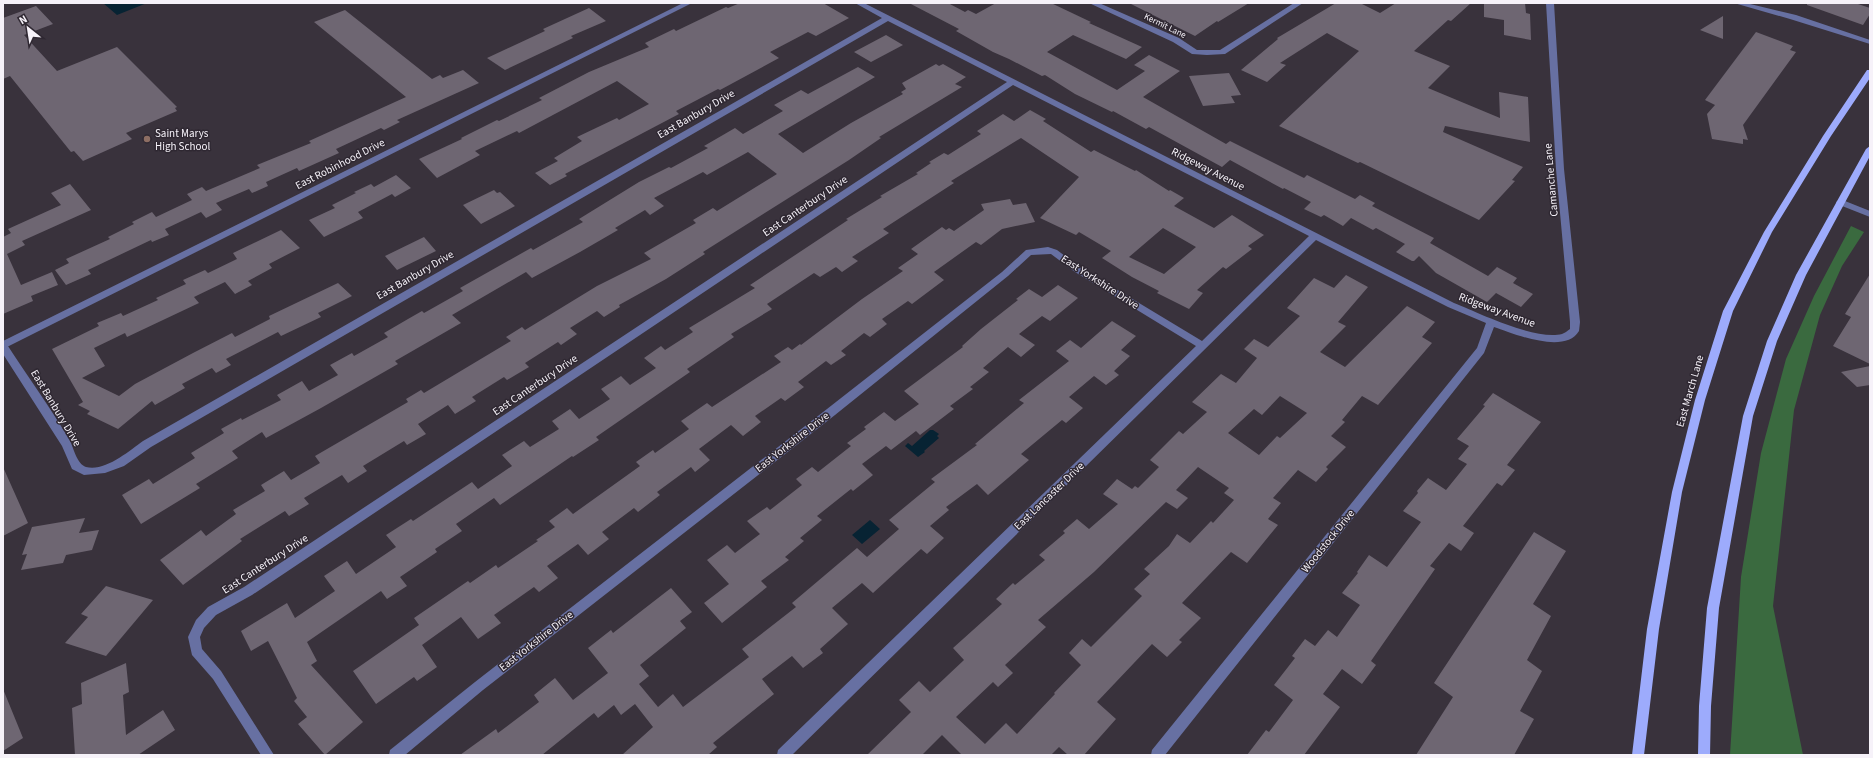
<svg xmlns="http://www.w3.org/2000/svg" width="1873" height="758" font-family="'Source Sans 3',sans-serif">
<rect width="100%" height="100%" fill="#39323c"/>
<path fill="#3a6a3f" d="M1851,226L1864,232L1842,266L1820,315L1794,410L1773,606L1803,755H1730L1741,577L1761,453L1786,359L1814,296Z"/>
<path fill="#072333" d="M103,3H147L117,15Z
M930,430H933L939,434L937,436L939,438L924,451L925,452L918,457L905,446L908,443L912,446Z
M870,520L880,529L862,544L852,535Z"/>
<path fill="#6e6672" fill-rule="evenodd" d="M740,3H823L849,18L816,36L808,32L770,52L779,58L720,90L718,89L676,111L679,114L565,174L567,176L550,185L535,173L558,161L554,158L582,141L577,137L617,118L619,120L649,104L617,81L519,133L517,131L475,151L480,155L437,178L419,159L462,139L461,138L497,120L499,121L542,100L539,98L589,72L649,47L645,43L674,29L676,31L726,7L728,8Z
M909,3H948L965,12L968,10L976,14L996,3H1051L1091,22L1089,23L1142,47L1126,59L1073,35L1047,52L1117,90L1145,71L1134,65L1149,55L1180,71L1143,97L1226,144L1230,141L1304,178L1307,175L1355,199L1360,195L1375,203L1372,206L1434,238L1430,243L1488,276L1497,267L1517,278L1513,283L1533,294L1521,307L1496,293L1487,302L1436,273L1419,256L1414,261H1412L1396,252L1405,244L1376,228L1373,230L1351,218L1343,226L1324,215L1321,217L1304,209L1311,202L1284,188L1283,189L1230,160L1222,167L1149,127L1146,129L1113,111L1112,112L1075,94L1045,75L1042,76L1009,59L993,52L956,31L959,29Z
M1129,3H1249L1218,22L1217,21L1195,36Z
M1336,3H1360L1380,13L1396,3H1471L1451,21L1448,20L1414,51L1450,66L1428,88L1500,118L1499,92L1528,97L1530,142L1445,126L1443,132L1523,167L1512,180L1515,181L1479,220L1360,162L1358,163L1279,126L1359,51L1327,33L1280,63L1286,65L1267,82L1241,70L1278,39L1277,38Z
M1484,3H1525L1526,13L1530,14L1531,40L1504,35V20L1484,17Z
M1807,3H1855L1870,8V14L1863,25L1807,5Z
M36,6L53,24L24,35L57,71L117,47L177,107L175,108L177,111L126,133L132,139L83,161L74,151L71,152L10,76L3,79V18Z
M589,8L606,21L571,36L573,38L505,70L487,58L545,31L543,29Z
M345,10L432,79L440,75L443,78L463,70L479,83L397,120L400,122L384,130L381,128L336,149L339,153L299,171L297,168L266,182L268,186L252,193L249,189L216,203L222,210L206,218L201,212L165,229L169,235L152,242L151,240L88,270L91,274L66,285L55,270L69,263L66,259L110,239L108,237L134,224L132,222L152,212L156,217L192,200L187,194L202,187L206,191L260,168L257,165L311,143L309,141L406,97L314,22Z
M1723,16V39L1700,30Z
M1756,32L1793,46L1790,50L1796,52L1743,125L1748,140L1743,139V144L1712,139L1707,114L1715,105L1705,100Z
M886,35L903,45L871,62L854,52Z
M936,64L939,66L943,64L966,77L955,84L962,87L879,137L881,138L849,160L703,252L705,254L666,279L619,305L620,307L604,317L597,311L570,328L577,334L561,345L558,342L525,363L529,367L507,380L504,377L472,397L476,401L455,414L448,405L418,424L426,434L407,445L404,441L363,466L367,471L348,483L342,475L304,498L309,504L289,516L285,511L240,539L242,541L183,585L160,560L201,530L206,536L236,514L233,510L265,491L261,485L284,471L291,480L320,463L315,456L408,402L406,399L421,390L424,393L511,341L506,337L522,327L525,330L597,286L651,259L644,253L696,223L693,220L713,208L717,211L777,174L748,152L707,175L703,172L654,198L664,206L650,215L645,210L615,228L618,230L580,252L532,278L526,272L452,315L461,323L395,361L398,364L321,408L266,438L262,432L232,451L238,458L196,484L200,488L141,524L122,495L149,479L153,484L195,458L191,453L224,433L221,429L241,418L242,420L281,400L277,395L302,381L309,391L338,375L330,365L352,353L354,356L388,337L384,333L408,319L422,311L424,313L463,291L460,288L531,248L533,250L583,222L579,219L639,182L669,167L671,168L708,148L704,146L735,128L743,134L783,111L774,105L801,90L808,94L858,67L875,77L778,134L803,153L851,123L903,94L901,92L906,89L902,83Z
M1229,73L1241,95L1231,96L1235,103L1203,106L1189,76Z
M1030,110L1046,119L1043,121L1091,152L1094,150L1135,171L1136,170L1169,191L1170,190L1184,198L1174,206L1214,228L1232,215L1264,235L1248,246L1252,249L1226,269L1223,267L1197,290L1203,293L1189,309L1157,293L1159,291L1132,277L1102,258L1111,251L1079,232L1076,235L1040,218L1079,177L1021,138L951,181L954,183L883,229L889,233L852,257L858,261L842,272L836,267L820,277L814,273L767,304L772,309L731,334L734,337L687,369L690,372L596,437L599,440L573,457L572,456L500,505L494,498L456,524L462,531L435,549L437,552L400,577L407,586L387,599L381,591L307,642L317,661L311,665L363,722L325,755L298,724L307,717L294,701L297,698L268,641L251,651L241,631L287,603L295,618L335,591L324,576L347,561L356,574L396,547L386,535L411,519L413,521L472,482L478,489L512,466L502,455L524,441L530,447L559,429L552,421L570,409L579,419L610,399L601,389L621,376L630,385L656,368L644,358L661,346L665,350L693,332L689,328L755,288L750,285L848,220L846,219L882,197L880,196L918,174L916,173L931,163L929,162L944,153L948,155L981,134L977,131L1003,114L1014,121ZM1163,228L1196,247L1164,274L1129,257Z
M396,175L411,188L395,197L392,194L358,212L363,218L324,237L309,220L335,208L332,205L356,193L354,192L371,184L374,187Z
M70,184L91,210L22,241L25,245L7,254L21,285L52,272L58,285L31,296L33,301L3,314V237L11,233L8,229L61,205L51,193Z
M494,190L497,193L500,192L515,206L481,224L463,205Z
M1010,199L1013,205L1026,203L1035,222L1002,229L981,245L976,242L934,272L944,280L912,304L908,301L882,319L887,324L870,337L864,333L841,351L846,355L831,365L826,361L798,382L804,387L785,401L781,398L755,416L761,422L743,436L731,425L699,449L710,460L695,472L691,467L657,492L660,495L638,512L634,508L602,532L609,539L588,555L578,544L547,566L558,578L539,592L534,587L494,615L501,623L478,639L461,617L422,645L437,667L417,681L414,677L376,704L353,671L419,625L414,618L468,581L470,583L496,565L498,568L538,541L536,540L555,527L549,521L567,508L573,514L640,466L636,462L653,450L655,453L689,429L681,421L707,403L712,407L781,362L774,356L788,347L792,350L800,344L801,345L862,299L903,271L898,268L918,254L911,249L942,227L946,230L949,228L954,231L984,210L981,204Z
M281,230L300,248L269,264L272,268L248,281L252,285L235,294L225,282L194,297L199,303L127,337L125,333L94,348L105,366L82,378L119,396L135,384L193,353L232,333L235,337L270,319L269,316L338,283L352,296L318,313L321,317L281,336L278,332L226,359L231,365L216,373L212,368L182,384L185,388L155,405L152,401L118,429L87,414L90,411L78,405L83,402L52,349L99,326L97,323L121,313L123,316L158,300L156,298L186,284L183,280L205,270L208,273L237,259L233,253Z
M424,237L436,251L397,270L385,256Z
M1870,274V364L1833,346L1851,317L1845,314Z
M1346,275L1368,287L1338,322L1346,326L1320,352L1345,367L1407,306L1435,322L1422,337L1432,343L1378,405L1362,396L1342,420L1345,422L1331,436L1346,447L1326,467L1328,469L1316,482L1298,470L1273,498L1281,503L1268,519L1278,525L1247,563L1231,552L1182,603L1201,618L1179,640L1182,642L1167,657L1152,644L1097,702L1116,719L1084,755H1068L1059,747L1051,755H962L942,735L922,755H867L911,712L899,700L919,681L930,692L964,660L953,648L1002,604L996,599L1013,583L1015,585L1045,560L1039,555L1065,533L1063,531L1077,519L1089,529L1118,504L1103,494L1117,479L1132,489L1135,486L1138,488L1159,467L1150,460L1179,431L1183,434L1207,412L1192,402L1221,374L1236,383L1257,358L1244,349L1254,339L1268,347L1300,316L1287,308L1314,278L1334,288ZM1280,396L1307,413L1280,438L1277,436L1259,455L1228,433L1254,409L1262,415ZM1198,467L1229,488L1224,493L1234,500L1213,523L1211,521L1190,543L1177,534L1169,546L1144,569L1150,574L1134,589L1142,596L1091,647L1082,639L1069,653L1081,665L1054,693L1055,694L1017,734L1006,723L985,744L956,717L993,682L998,687L1013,673L1005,665L1046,627L1038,620L1094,572L1166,502L1177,509L1188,498L1176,490Z
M1058,285L1078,298L1050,321L1042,316L1019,334L1035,345L1021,357L1008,347L983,368L989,372L970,387L973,389L950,406L954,409L920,435L916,431L891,450L886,446L862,464L873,475L853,491L851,489L817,516L822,520L800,538L804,541L785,557L789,560L761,581L767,587L722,623L704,603L729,584L707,560L727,545L735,553L760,534L747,521L767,507L770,510L802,485L796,479L812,467L818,472L851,446L847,443L866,429L864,427L884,412L895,421L919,404L904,391L963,347L962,346L981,329L1018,300L1016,299L1029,289L1042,297Z
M1112,321L1136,336L1121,350L1130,356L1114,371L1119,375L1106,385L1094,376L1069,397L1083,408L1066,423L1062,420L1021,454L1029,460L988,495L977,484L946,507L949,510L930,526L944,538L927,554L921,549L873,593L862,583L832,608L848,624L820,649L823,653L803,668L792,656L762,679L774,694L713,743L717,747L708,755H622L653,727L635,704L621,715L614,705L598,718L594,713L542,755H460L496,729L498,733L539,702L534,695L555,678L573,700L608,673L588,648L611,630L613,633L671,588L692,612L680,621L686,628L640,665L649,676L639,684L658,707L673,694L683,707L749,657L742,649L796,607L792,603L857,548L867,557L899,529L889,520L935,482L931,479L977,445L975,444L1024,403L1019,400L1069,361L1056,351L1070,340L1081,348Z
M1870,366V385L1857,387L1841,372Z
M1493,393L1541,422L1507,465L1515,470L1502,486L1497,483L1463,526L1474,533L1461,551L1449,543L1430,566L1435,569L1371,661L1376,665L1362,684L1342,669L1323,694L1340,707L1304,755H1247L1266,730L1269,732L1293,700L1274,685L1295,658L1292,656L1305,639L1315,646L1328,630L1337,637L1360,605L1342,593L1358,573L1357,572L1369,555L1387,567L1421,522L1403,511L1418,493L1417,491L1428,478L1446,490L1467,464L1458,459L1469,446L1457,439L1485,406L1483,405Z
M3,467L28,523L3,536Z
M85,518L79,533L99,530L92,550L66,555L63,563L21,570L27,554L22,555L32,527Z
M1534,532L1566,551L1533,604L1551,616L1527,660L1542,671L1520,711L1534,719L1514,755H1416L1453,697L1434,683Z
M106,586L153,600L106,656L65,643L88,617L81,614Z
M126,663L129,692L123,695L126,735L163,710L175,730L138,755H75L72,708L82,704L81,683Z
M3,689L23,738L3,751Z"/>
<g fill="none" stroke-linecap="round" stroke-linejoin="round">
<path fill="#6770a2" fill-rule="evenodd" d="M855,3H864L1454,303C1479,313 1536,341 1562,334C1565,333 1567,331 1570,329V322L1556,169L1546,3H1554L1564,169L1580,322L1579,331C1565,355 1514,334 1494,327L1484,353L1165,755H1151L1152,750L1477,348L1486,323L1448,307L1316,240L792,755H777L778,750L1196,346L1075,272L1051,254L1031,255L1008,276L835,415L483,690L405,755H389L390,750L475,682L827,409L1002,272L1026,250L1048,247L1057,250L1081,268L1202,341L1309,236L1013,85L252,595L216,615L204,628L200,637L202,649L221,671L274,755H261L213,679L192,655L188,637L196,620L208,607L244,587L1007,82L888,21L151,447L124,466L105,473L84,475L72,469L62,446L3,354V342L6,343C27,376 51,408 70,441C74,449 77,464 86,467C105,472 129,451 143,441L882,18Z
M1089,3H1099L1179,38L1197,50H1220L1294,3H1303L1225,54L1207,55L1192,54L1173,42Z
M1840,199L1870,211V217L1837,204L1836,202Z"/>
<path fill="#6770a2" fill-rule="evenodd" d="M683,3H692L3,349V341Z
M1734,3H1746L1796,15L1870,40V44L1790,19Z"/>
<path fill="#9dabfc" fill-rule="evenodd" d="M1867,70H1870V78L1831,136L1772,232L1733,311L1705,400L1682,492L1659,629L1644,755H1632L1647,629L1672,492L1695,400L1723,311L1764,232L1823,136Z
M1870,146V156L1806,275L1777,341L1753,416L1719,608L1711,706L1710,755H1698L1699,706L1707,608L1743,416L1767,341L1796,275L1866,149Z"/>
</g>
<circle fill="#8d6e63" stroke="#2f2832" stroke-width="1.5" cx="147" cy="139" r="4"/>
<g text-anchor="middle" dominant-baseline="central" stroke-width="3" stroke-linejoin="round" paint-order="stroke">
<g font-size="9" fill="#f6f2f9" stroke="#2f2832">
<text transform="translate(1165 26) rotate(26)">Kermit Lane</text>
</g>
<g font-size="11" fill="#f6f2f9" stroke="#2f2832">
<text transform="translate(696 114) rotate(-30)">East Banbury Drive</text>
<text transform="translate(340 164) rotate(-27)">East Robinhood Drive</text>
<text transform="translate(1208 169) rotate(27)">Ridgeway Avenue</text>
<text transform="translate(1551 180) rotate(-95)">Camanche Lane</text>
<text transform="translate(805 206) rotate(-34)">East Canterbury Drive</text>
<text transform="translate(415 275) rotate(-30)">East Banbury Drive</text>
<text transform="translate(1100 282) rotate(33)">East Yorkshire Drive</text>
<text transform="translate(1497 310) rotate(20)">Ridgeway Avenue</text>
<text transform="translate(535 385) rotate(-34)">East Canterbury Drive</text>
<text transform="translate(1690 391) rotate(-74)">East March Lane</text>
<text transform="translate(56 408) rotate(59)">East Banbury Drive</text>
<text transform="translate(792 442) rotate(-38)">East Yorkshire Drive</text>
<text transform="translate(1049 496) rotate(-44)">East Lancaster Drive</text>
<text transform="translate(1328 541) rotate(-51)">Woodstock Drive</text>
<text transform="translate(265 564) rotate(-33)">East Canterbury Drive</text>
<text transform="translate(536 641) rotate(-38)">East Yorkshire Drive</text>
</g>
<g font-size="11" fill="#f6f2f9" stroke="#2f2832" text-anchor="start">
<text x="155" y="133">Saint Marys<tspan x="155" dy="13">High School</tspan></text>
</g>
</g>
<rect width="1873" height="758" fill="none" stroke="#f6f2f9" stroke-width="8"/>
<g transform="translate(28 28) rotate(330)" stroke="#2f2832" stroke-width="3" paint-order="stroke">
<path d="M0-3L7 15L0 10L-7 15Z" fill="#f6f2f9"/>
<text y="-6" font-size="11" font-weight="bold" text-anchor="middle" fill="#f6f2f9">N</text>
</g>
</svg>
